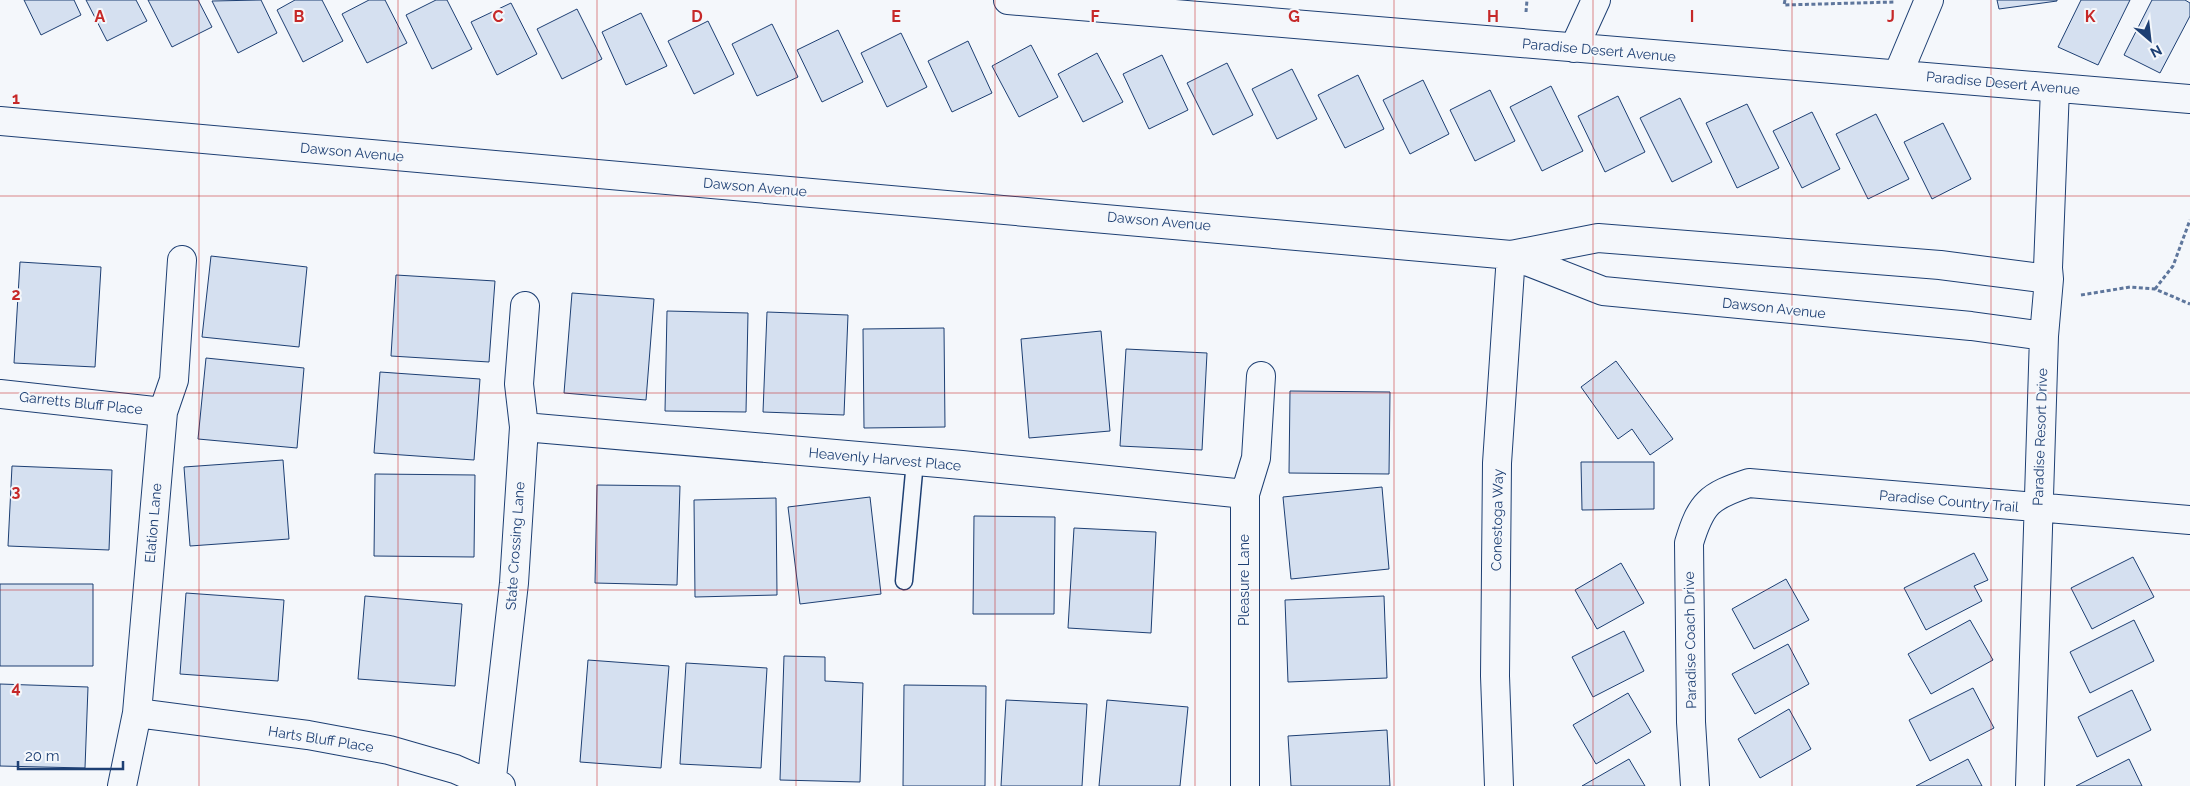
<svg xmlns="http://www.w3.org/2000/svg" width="2190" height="786" font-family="Raleway,sans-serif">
<rect width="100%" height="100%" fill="#f4f7fb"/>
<path fill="#d5e0f0" stroke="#1d3f73" d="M24,0H74L81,15L41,35Z
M86,0H136L147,21L107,41Z
M148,0H198L212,27L172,47Z
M261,0L277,33L238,53L212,1Z
M295,0H322L343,41L303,62L277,10Z
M369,0H385L407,43L367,63L342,14Z
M436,0H447L472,49L432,69L406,15Z
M1997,0H2057V1L1999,9Z
M2081,0H2130L2098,65L2058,47Z
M2152,0H2185L2190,3V16L2160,73L2124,55Z
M511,3L537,54L497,75L471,22Z
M577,9L602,59L562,79L537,29Z
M641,13L667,66L626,85L602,32Z
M708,21L734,74L694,94L668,41Z
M772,24L798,77L757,96L732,44Z
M838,30L863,82L822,102L797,50Z
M901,33L927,87L887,107L861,53Z
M968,41L992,93L952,112L928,61Z
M1031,45L1058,97L1019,117L992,66Z
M1097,53L1123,102L1083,122L1058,74Z
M1162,55L1188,110L1149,129L1123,74Z
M1227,63L1253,115L1213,135L1187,83Z
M1292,69L1317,119L1277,139L1252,89Z
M1358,75L1384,129L1345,148L1318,95Z
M1423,80L1449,134L1410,154L1383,100Z
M1551,86L1583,151L1542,171L1510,107Z
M1490,90L1515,141L1475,161L1450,110Z
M1618,96L1645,152L1605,172L1578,116Z
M1680,98L1712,162L1672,182L1640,118Z
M1747,104L1779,168L1737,188L1706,123Z
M1812,112L1840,169L1802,188L1773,131Z
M1876,114L1909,179L1868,199L1836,134Z
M1943,123L1971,179L1932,199L1904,142Z
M211,256L307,267L299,347L202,337Z
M20,262L101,267L95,367L14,363Z
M396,275L495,281L489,362L391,356Z
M572,293L654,299L646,400L564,393Z
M667,311L748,313L746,412L665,411Z
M767,312L848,315L844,415L763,412Z
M944,328L945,427L864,428L863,329Z
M1101,331L1110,431L1029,438L1021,339Z
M1126,349L1207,353L1202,450L1120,446Z
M206,358L304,368L297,448L198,439Z
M1616,361L1673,439L1650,455L1632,429L1618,439L1581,387Z
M380,372L480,379L474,460L374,453Z
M1290,391L1390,392L1389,474L1289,473Z
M283,460L289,539L190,546L184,467Z
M1581,462H1654V509L1582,510Z
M12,466L112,470L109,550L8,546Z
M375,474L475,475L474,557L374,556Z
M597,485L680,486L677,585L595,583Z
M1382,487L1389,569L1291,579L1283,497Z
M870,497L881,594L800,604L788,507Z
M776,498L777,595L695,597L694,500Z
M974,516L1055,517L1054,614H973Z
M1074,528L1156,532L1151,633L1068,628Z
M1974,553L1988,580L1974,586L1982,601L1926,630L1904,588Z
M2133,557L2154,597L2092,629L2071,588Z
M1621,563L1644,603L1597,629L1575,590Z
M1786,579L1809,620L1754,649L1732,609Z
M0,584H93V666H0Z
M186,593L284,600L278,681L180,674Z
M365,596L462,604L455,686L358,679Z
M1384,596L1387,678L1288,682L1285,600Z
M1970,620L1993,660L1931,694L1908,654Z
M2134,620L2154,661L2090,693L2070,652Z
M1624,631L1644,671L1593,697L1572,657Z
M1788,644L1809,684L1755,714L1732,674Z
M784,656L825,657V681L863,683L860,782L780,780Z
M588,660L669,666L661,768L580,762Z
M686,663L767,668L761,768L680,764Z
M0,684L88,687L85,768L0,766Z
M904,685L986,686L985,786H903Z
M1973,688L1994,728L1930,761L1909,720Z
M2132,690L2151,730L2097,757L2078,717Z
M1628,693L1651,732L1596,764L1573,725Z
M1006,700L1087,704L1082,786H1001Z
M1107,700L1188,707L1180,786H1099Z
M1789,709L1811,749L1760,778L1738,739Z
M1387,730L1390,786H1291L1288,736Z
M1629,759L1645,786H1582Z
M1968,759L1982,786H1916Z
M2129,759L2142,786H2076Z"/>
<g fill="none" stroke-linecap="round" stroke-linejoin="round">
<defs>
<path id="lane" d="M904,581L915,461"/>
<path id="street" d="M1008,0L2190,99
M1574,48L1596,0
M1898,74L1929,0
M1511,255L1603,291L1971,326L2044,336
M1511,255L1598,238L1940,265L2049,279
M0,394L163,412
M524,427L962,465L1245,494
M137,713L308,735L389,750L455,769L492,785L501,786
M122,786L137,713L163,412L174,380L182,260
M491,786L514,583L524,427L519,384L525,306
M1245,786V494L1256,458L1261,376
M1695,786L1691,722L1689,543C1701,503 1709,496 1749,483L2190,520
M2030,786L2044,336L2049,279L2048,268L2055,88"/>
<path id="secondary" d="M0,121C504,165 1008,206 1511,255L1497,463L1495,676L1499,786"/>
</defs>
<use href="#lane" stroke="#1d3f73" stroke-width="19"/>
<use href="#street" stroke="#1d3f73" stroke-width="30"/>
<use href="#secondary" stroke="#1d3f73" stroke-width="30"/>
<path stroke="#5e769c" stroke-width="3" stroke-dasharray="4 2.5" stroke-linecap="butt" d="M1785,0L1784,5L1894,2
M1526,12L1527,0
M2155,289L2173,266L2190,220
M2081,295L2130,287L2155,289L2190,304"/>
<use href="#lane" stroke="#f4f7fb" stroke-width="16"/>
<use href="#street" stroke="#f4f7fb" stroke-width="28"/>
<use href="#secondary" stroke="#f4f7fb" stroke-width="28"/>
</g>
<path fill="none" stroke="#c62828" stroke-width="1" stroke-opacity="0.55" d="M199,0V786M398,0V786M597,0V786M796,0V786M995,0V786M1195,0V786M1394,0V786M1593,0V786M1792,0V786M1991,0V786M0,196H2190M0,393H2190M0,590H2190"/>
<g text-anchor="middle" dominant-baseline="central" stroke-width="4" stroke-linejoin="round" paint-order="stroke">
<g font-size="14" fill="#1d3f73" stroke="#f4f7fb">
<text transform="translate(1599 50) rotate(5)">Paradise Desert Avenue</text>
<text transform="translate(2003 83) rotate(5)">Paradise Desert Avenue</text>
<text transform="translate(352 152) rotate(5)">Dawson Avenue</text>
<text transform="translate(755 187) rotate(5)">Dawson Avenue</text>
<text transform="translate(1159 221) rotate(5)">Dawson Avenue</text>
<text transform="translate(1774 308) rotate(6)">Dawson Avenue</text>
<text transform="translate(81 403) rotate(6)">Garretts Bluff Place</text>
<text transform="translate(2040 437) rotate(-88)">Paradise Resort Drive</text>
<text transform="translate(885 459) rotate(5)">Heavenly Harvest Place</text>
<text transform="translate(1949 501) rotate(5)">Paradise Country Trail</text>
<text transform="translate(1497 520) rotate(-89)">Conestoga Way</text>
<text transform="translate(153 523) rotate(-85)">Elation Lane</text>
<text transform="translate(515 546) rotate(-86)">State Crossing Lane</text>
<text transform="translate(1244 580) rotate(-90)">Pleasure Lane</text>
<text transform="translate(1690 640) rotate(-91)">Paradise Coach Drive</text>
<text transform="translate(321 739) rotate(9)">Harts Bluff Place</text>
</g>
</g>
<g font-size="16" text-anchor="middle" font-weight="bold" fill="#c62828" stroke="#f4f7fb" stroke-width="4" stroke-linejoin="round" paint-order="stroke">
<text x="100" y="22">A</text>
<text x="299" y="22">B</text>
<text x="498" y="22">C</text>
<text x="697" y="22">D</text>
<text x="896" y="22">E</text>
<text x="1095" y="22">F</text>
<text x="1294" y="22">G</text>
<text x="1493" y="22">H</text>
<text x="1692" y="22">I</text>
<text x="1891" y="22">J</text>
<text x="2090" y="22">K</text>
<text x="16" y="104">1</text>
<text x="16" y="300">2</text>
<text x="16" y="497">3</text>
<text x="16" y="693">4</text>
</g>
<g transform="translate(2150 40) rotate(152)" stroke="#f4f7fb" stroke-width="4" paint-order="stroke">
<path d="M0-4L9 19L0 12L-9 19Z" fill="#1d3f73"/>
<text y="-8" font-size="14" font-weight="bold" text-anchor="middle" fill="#1d3f73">N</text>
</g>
<path d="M18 761v8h105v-8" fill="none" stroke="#1d3f73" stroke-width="2.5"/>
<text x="25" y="761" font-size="15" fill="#1d3f73" stroke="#f4f7fb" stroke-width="4" paint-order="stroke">20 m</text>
</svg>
